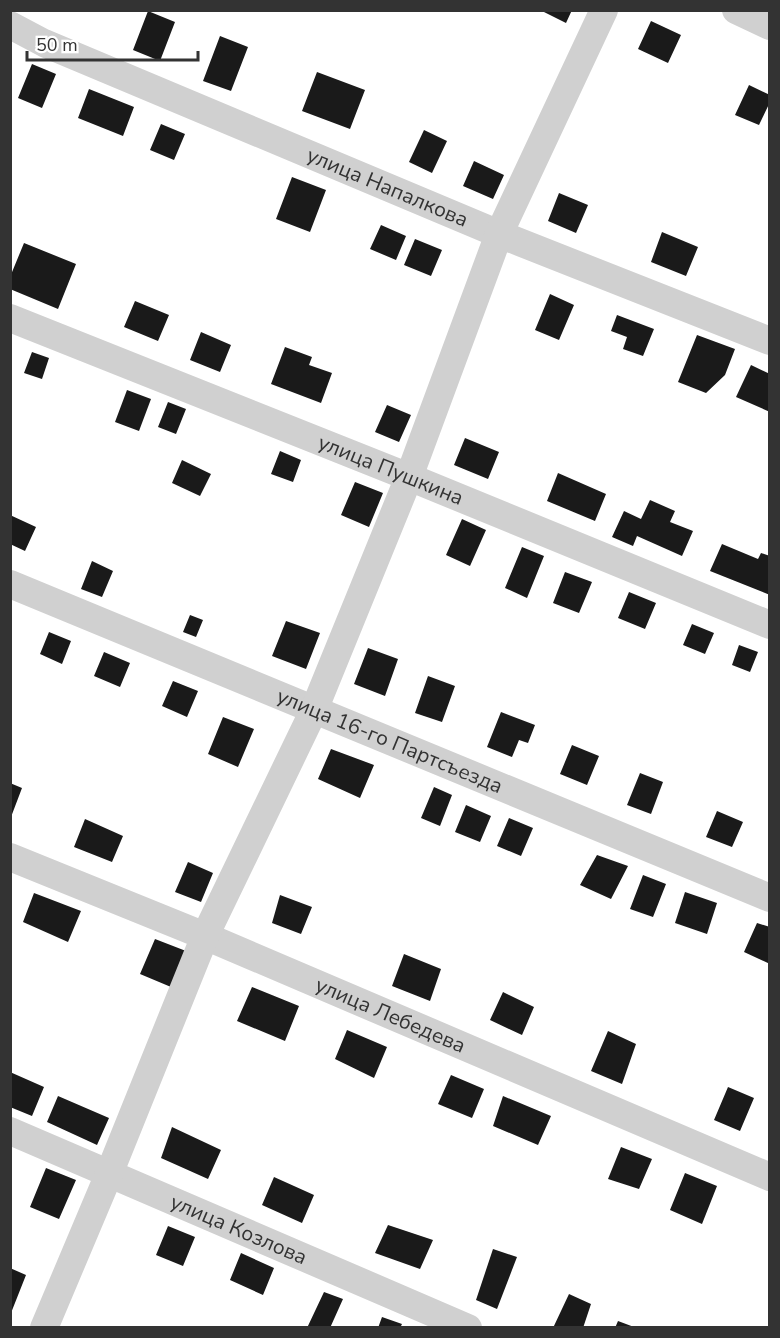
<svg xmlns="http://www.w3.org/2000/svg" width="780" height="1338" font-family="'Nunito Sans',sans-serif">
<rect width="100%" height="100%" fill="#fff"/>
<path fill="#1a1a1a" d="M540,10H572L566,23Z
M148,11L175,22L160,61L133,50Z
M651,21L681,35L668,63L638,49Z
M220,36L248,47L231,91L203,81Z
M32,64L56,74L42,108L18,98Z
M317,72L365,90L350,129L302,111Z
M749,85L770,95V102L759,125L735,115Z
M89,89L134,107L123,136L78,118Z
M161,124L185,134L174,160L150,150Z
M424,130L447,141L432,173L409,162Z
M474,161L504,175L493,199L463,186Z
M292,177L326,190L310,232L276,219Z
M559,193L588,205L576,233L548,221Z
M381,225L406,236L396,260L370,249Z
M662,232L698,247L686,276L651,262Z
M415,239L442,250L431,276L404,265Z
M24,243L76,264L58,309L10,289V277Z
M550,294L574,305L559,340L535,330Z
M135,301L169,315L158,341L124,327Z
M617,315L654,329L643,356L623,349L627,337L611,331Z
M201,332L231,345L220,372L190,360Z
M697,335L735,349L725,375L706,393L678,382Z
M285,347L312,357L309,365L332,373L321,403L271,384Z
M32,352L49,358L42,379L24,373Z
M751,365L770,374V412L736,397Z
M127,390L151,399L139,431L115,422Z
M168,402L186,409L176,434L158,427Z
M387,405L411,415L399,442L375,432Z
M465,438L499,452L488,479L454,465Z
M280,451L301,460L293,482L271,474Z
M182,460L211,474L200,496L172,483Z
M558,473L606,494L595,521L547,501Z
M355,482L383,493L369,527L341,515Z
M650,500L675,511L670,522L693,531L682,556L637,536L633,546L612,537L624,511L641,519Z
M10,515L36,527L25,551L10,544Z
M462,519L486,530L470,566L446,555Z
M722,544L758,559L761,553L770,556V595L710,571Z
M522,547L544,556L527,598L505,588Z
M92,561L113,571L102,597L81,589Z
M565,572L592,582L579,613L553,603Z
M629,592L656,603L645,629L618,618Z
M190,615L203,620L196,637L183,632Z
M286,621L320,633L306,669L272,656Z
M692,624L714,633L705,654L683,645Z
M49,632L71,641L62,664L40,654Z
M739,645L758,652L750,672L732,665Z
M368,648L398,659L385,696L354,684Z
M104,652L130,663L120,687L94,676Z
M428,676L455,686L442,722L415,713Z
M173,681L198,691L187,717L162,706Z
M501,712L535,725L528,743L519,740L512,757L487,747Z
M223,717L254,729L238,767L208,754Z
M572,745L599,756L587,785L560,774Z
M331,749L374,765L360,798L318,779Z
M640,773L663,782L651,814L627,805Z
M10,783L22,788L11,817H10Z
M434,787L452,795L440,826L421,818Z
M466,805L491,816L480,842L455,832Z
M717,811L743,822L732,847L706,837Z
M509,818L533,828L521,856L497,846Z
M85,819L123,836L112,862L74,847Z
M597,855L628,866L611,899L580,885Z
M188,862L213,873L201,902L175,892Z
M643,875L666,884L653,917L630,909Z
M685,892L717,903L707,934L675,923Z
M34,893L81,911L68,942L23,922Z
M280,895L312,907L301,934L272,923Z
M757,923L770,927V964L744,952Z
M155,939L186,951L171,987L140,974Z
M404,954L441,969L430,1001L392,986Z
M252,987L299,1006L285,1041L237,1021Z
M503,992L534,1007L522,1035L490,1020Z
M347,1030L387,1047L374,1078L335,1059Z
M608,1031L636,1044L622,1084L591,1071Z
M10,1072L44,1087L32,1116L10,1107Z
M451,1075L484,1089L472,1118L438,1104Z
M728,1087L754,1098L740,1131L714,1120Z
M58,1096L109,1118L97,1145L47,1122Z
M503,1096L551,1116L538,1145L493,1126Z
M172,1127L221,1150L208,1179L161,1158Z
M621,1147L652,1159L639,1189L608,1179Z
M46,1168L76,1180L59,1219L30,1207Z
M685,1173L717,1186L702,1224L670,1210Z
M274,1177L314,1195L302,1223L262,1205Z
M388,1225L433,1240L420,1269L375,1253Z
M168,1226L195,1237L183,1266L156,1255Z
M493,1249L517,1257L497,1309L476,1300Z
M241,1253L274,1268L263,1295L230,1280Z
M10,1268L26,1275L11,1313H10Z
M324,1292L343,1299L330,1328H307Z
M569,1294L591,1304L583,1328H553Z
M382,1317L402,1324L400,1328H378Z
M618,1321L634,1327V1328H615Z"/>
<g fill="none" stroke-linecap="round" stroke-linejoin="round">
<g stroke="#d0d0d0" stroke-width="28">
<path d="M736,10L770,26"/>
<path id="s1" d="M10,25L44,43L499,234L770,341"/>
<path id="s2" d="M10,318L409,477L770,625"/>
<path id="s3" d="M10,584L770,898"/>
<path id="s4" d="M10,857L205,936L770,1177"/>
<path id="s5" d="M10,1131L468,1328"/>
<path d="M44,1328L109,1174L205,936L314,710L409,477L499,234L604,10"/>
</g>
</g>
<g text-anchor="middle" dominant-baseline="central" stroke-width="6" stroke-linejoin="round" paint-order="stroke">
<g font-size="21" fill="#333" stroke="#fff">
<text stroke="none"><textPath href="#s1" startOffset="411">улица Напалкова</textPath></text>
<text stroke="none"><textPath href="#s2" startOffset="410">улица Пушкина</textPath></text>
<text stroke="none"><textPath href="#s3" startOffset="411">улица 16-го Партсъезда</textPath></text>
<text stroke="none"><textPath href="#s4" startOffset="412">улица Лебедева</textPath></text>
<text stroke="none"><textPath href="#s5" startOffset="249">улица Козлова</textPath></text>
</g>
</g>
<rect width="780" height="1338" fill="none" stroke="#333333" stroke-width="24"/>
<path d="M27 51v9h171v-9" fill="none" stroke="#333333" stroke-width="3"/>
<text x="36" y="51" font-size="18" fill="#333333" stroke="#ffffff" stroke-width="4.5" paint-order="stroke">50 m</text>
</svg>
